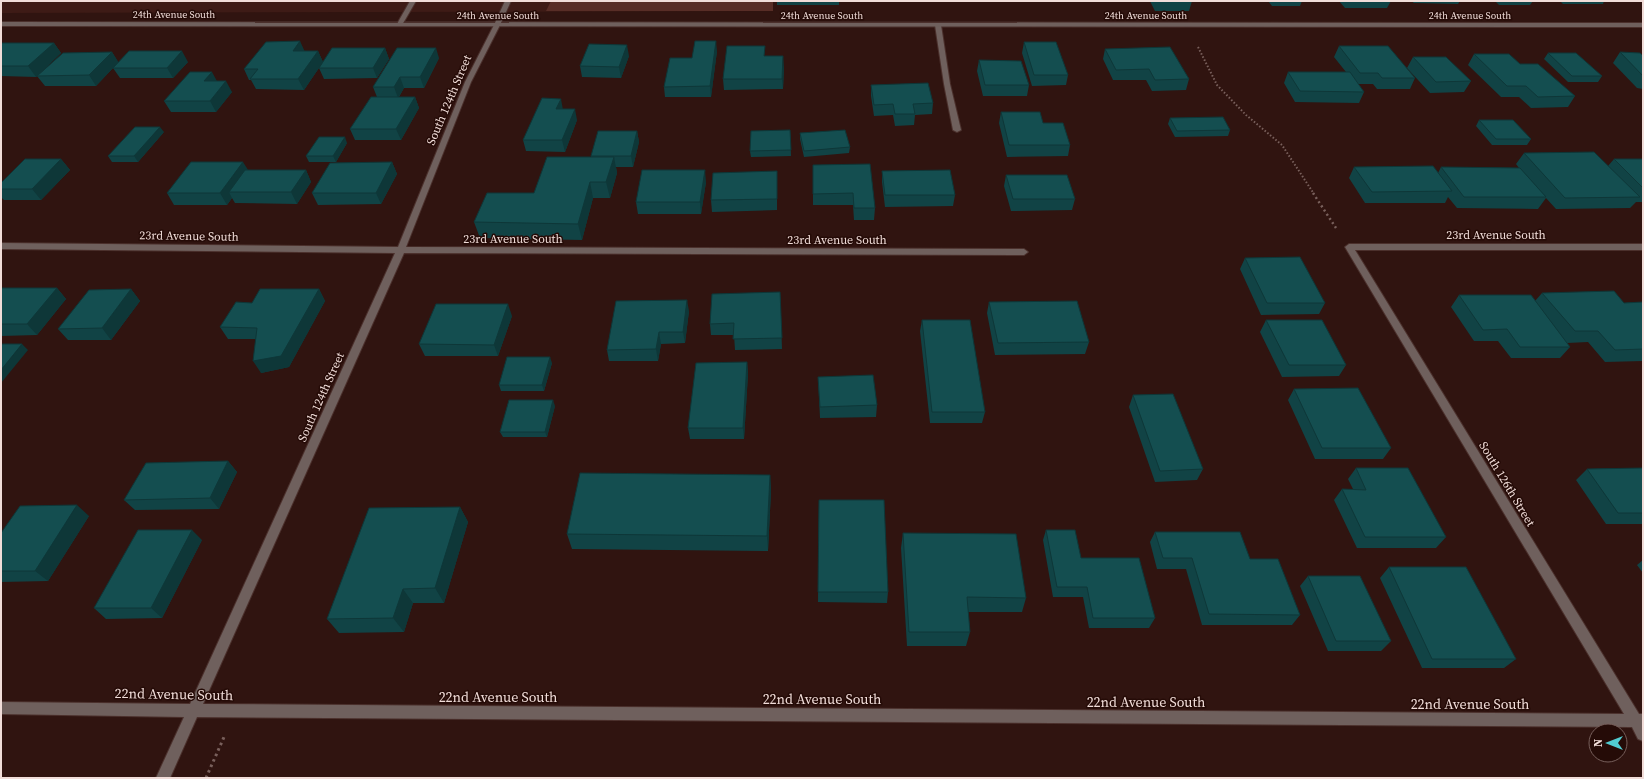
<svg xmlns="http://www.w3.org/2000/svg" width="1644" height="779" font-family="'Source Serif 4',serif">
<rect width="100%" height="100%" fill="#301410"/>
<path fill="#3e1b16" d="M1,1H773V11L1,13Z"/>
<path fill="#582d26" d="M551,1H773V11H546Z"/>
<g fill="none" stroke-linecap="round" stroke-linejoin="round">
<defs>
<path id="service" d="M410,1H416L402,25H398L397,24Z
M505,1H511L500,25L495,26L494,25Z
M938,23L941,25L950,84L961,130L957,132L953,130L944,84L935,25Z"/>
<path id="minor" d="M497,23L500,25L471,82L406,247L1024,249L1028,252L1024,255L404,253L203,704L1624,714L1345,247L1349,244H1643V250H1355L1639,714H1643V741L1638,739L1632,727L197,717L170,778H156L184,717L1,714V702L190,704L395,253L1,249V243L398,247L465,82L494,25Z"/>
<path id="tertiary" d="M1,22L1643,23V27L1,26Z"/>
</defs>
<use href="#service" stroke="#4b302c" stroke-width="2"/>
<use href="#minor" stroke="#4b302c" stroke-width="2"/>
<use href="#tertiary" stroke="#4b302c" stroke-width="2"/>
<path stroke="#79605c" stroke-width="2" stroke-dasharray="1.5 2" stroke-linecap="butt" d="M1198,47L1217,85L1246,115L1282,145L1314,194"/>
<path stroke="#79605c" stroke-width="2.5" stroke-dasharray="2 3" stroke-linecap="butt" d="M1313,193L1336,228"/>
<path stroke="#79605c" stroke-width="3" stroke-dasharray="2.5 3.5" stroke-linecap="butt" d="M206,778L224,737"/>
<use href="#service" fill="#6f605d" fill-rule="evenodd"/>
<use href="#minor" fill="#6f605d" fill-rule="evenodd"/>
<use href="#tertiary" fill="#6f605d" fill-rule="evenodd"/>
</g>
<path fill="#114345" d="M777,1H839V5H777Z
M1150,1H1192L1189,11H1155Z
M1268,1H1302L1300,6H1272Z
M1339,1H1391L1387,8H1345Z
M1411,1H1460L1458,4L1414,3Z
M1495,1H1533L1530,5H1499Z
M1560,1H1604L1603,4H1563Z
M1024,42L1068,75L1066,85L1032,86L1022,53Z
M1,43H54L61,53L36,77L1,76Z
M1339,46L1415,78L1410,89H1377L1373,84H1358L1364,92L1359,103L1295,102L1284,83L1288,72H1346L1334,57Z
M385,48L389,59L377,78L324,79L319,68Z
M1105,49L1189,79L1186,90L1152,91L1146,80H1113L1103,59Z
M304,51H318L323,62L304,90L256,89L251,80H249L244,69Z
M717,51L711,97H665L664,87L692,58Z
M112,52L118,62H188L173,78H120L113,68L96,86H45L37,76Z
M1620,52L1643,56V89L1637,88L1613,63Z
M1548,53L1602,76L1598,82H1568L1544,59Z
M1474,54L1520,64L1575,96L1568,107L1531,108L1519,97H1501L1468,65Z
M629,56L621,78L582,77L580,66Z
M765,56L784,67L783,89L724,90L723,79Z
M1413,57L1471,81L1464,92L1430,93L1407,68Z
M439,58L424,88H404L399,97H415L419,108L401,140H355L350,129L377,97L373,87Z
M979,60L1029,85L1027,96H983L977,71Z
M217,81L232,92L216,112H171L164,101Z
M871,85L933,103L932,114L915,115L914,125L895,126L893,115L874,116L871,96Z
M563,109L577,120L565,152L526,151L523,140Z
M1001,112L1043,123L1070,145L1068,156L1007,157L999,123Z
M1170,118L1230,130L1228,136L1175,137L1168,124Z
M1479,120L1531,139L1527,145H1492L1476,126Z
M790,130L791,156L751,157L750,151Z
M637,131L639,142L633,167H616L617,173L610,198H593L582,240L480,238L474,222L534,193L591,157V156Z
M164,132L138,162H112L108,156Z
M800,133L850,147L849,153L804,157L800,139Z
M347,143L336,162H309L306,156Z
M1524,153L1608,166L1614,159H1643V202H1636L1630,208L1556,209L1546,198L1538,209L1457,208L1448,197L1445,203H1365L1349,178L1354,167L1438,173L1441,167L1519,168L1516,164Z
M61,159L70,170L41,200H4L1,197V183Z
M392,162L397,174L381,204L318,205L312,193Z
M813,165L875,208L874,220H854L853,205H813Z
M248,170H306L311,182L297,204L235,203L232,198L227,205H174L167,193Z
M777,171V210L712,212L711,200Z
M882,171L955,195L953,206L885,207L882,182Z
M1006,175L1075,199L1072,210L1011,211L1004,186Z
M706,182L701,214H638L636,202Z
M1245,258L1325,303L1319,314L1261,315L1240,269Z
M1,288H57L66,299L37,335L1,336Z
M131,289L140,301L111,340H68L58,329Z
M319,289L325,301L289,367L261,373L256,339H228L220,327L252,303Z
M780,292L782,349L735,350L734,335H711L710,324Z
M1542,293L1624,303L1643,302V361L1605,362L1588,342L1567,343L1570,347L1560,358H1511L1498,341H1474L1451,307L1459,295L1535,301Z
M989,302L1089,342L1085,354L995,355L987,313Z
M689,311L685,343L661,344L658,361H609L607,350Z
M512,316L498,356H425L419,344Z
M922,320L985,412L982,423H930L920,331Z
M1266,320L1346,365L1339,376L1282,377L1260,332Z
M747,362L748,374L744,439H690L688,428Z
M552,363L544,391H501L499,385Z
M818,377L877,405L876,417L820,418Z
M1294,389L1391,448L1383,459H1315L1288,400Z
M1133,395L1203,469L1197,480L1155,482L1129,407Z
M555,406L547,437H503L500,432Z
M228,461L237,472L219,509L135,510L124,500Z
M1356,468L1446,537L1436,548H1357L1334,500L1342,489H1353L1348,479Z
M1643,468V524H1606L1576,480L1587,469Z
M770,475L771,491L768,551L572,549L567,534Z
M819,500L888,592L887,603L818,602Z
M460,507L468,522L444,603H413L404,632L339,633L327,619Z
M89,516L48,581L1,582V533Z
M1046,530L1155,618L1149,628H1089L1083,597H1053L1043,540Z
M1155,532L1250,559L1300,615L1292,625H1202L1186,569H1157L1150,542Z
M903,533L1026,598L1022,612H968L970,632L966,646H907L901,548Z
M202,540L162,618L106,619L94,608Z
M1643,560V573L1637,565Z
M1389,567L1516,659L1504,668H1422L1380,578Z
M1308,576L1391,641L1381,651H1328L1300,586Z"/>
<path fill="#0e3738" d="M300,41L305,52L293,51Z
M716,41L717,51L711,97L710,86Z
M54,43L61,53L36,77L28,66Z
M627,45L629,56L621,78L619,67Z
M385,48L389,59L377,78L373,68Z
M436,48L439,58L424,88L420,77Z
M182,51L188,62L173,78L167,68Z
M318,51L323,62L304,90L298,79Z
M112,52L119,63L113,68L96,86L89,75Z
M783,56L784,67L783,89L782,79Z
M212,72L218,83L204,81Z
M400,77L404,88L398,98L394,87Z
M226,81L232,92L216,112L210,101Z
M415,97L419,108L401,140L396,129Z
M561,99L563,110L556,109Z
M575,109L577,120L565,152L562,140Z
M160,127L164,132L138,162L134,156Z
M637,131L639,142L633,167L631,156Z
M345,137L347,143L336,162L333,156Z
M614,157L617,173L610,198L606,182Z
M61,159L70,170L41,200L32,189Z
M243,162L250,173L229,192L232,198L227,205L220,193Z
M392,162L397,174L381,204L376,193Z
M306,170L311,182L297,204L291,192Z
M705,170L706,182L701,214L700,202Z
M590,182L593,198L582,240L578,224Z
M57,288L66,299L37,335L27,324Z
M131,289L140,301L111,340L102,328Z
M319,289L325,301L289,367L261,373L253,361Z
M687,300L689,311L685,343L683,332Z
M508,304L512,316L498,356L494,345Z
M659,332L661,344L658,361L656,349Z
M22,344L28,350L1,383V370Z
M550,357L552,363L544,391L542,385Z
M747,362L748,374L744,439L743,428Z
M553,400L555,406L547,437L545,432Z
M228,461L237,472L219,509L210,498Z
M770,475L771,491L768,551L767,536Z
M77,505L89,516L48,581L35,571Z
M460,507L468,522L444,603L435,588Z
M192,530L202,540L162,618L151,608Z
M403,589L413,603L404,632L393,618Z"/>
<path fill="#144e50" stroke="#0e3738" d="M300,41L293,51H318L298,79H250L258,69H244L266,42Z
M695,41H716L710,86L664,87L670,58H692Z
M1024,42H1056L1068,75H1034Z
M1,43H54L28,66H1Z
M589,44L627,45L619,67L580,66Z
M727,46H765L764,56H783L782,79H723Z
M1339,46H1388L1415,78H1382L1378,73H1360Z
M1170,47L1189,79L1155,80L1149,69L1116,70L1105,49Z
M332,48H385L373,68H319Z
M397,48H436L420,77H400L394,87H373Z
M129,51H182L167,68H113Z
M112,52L89,75L37,76L63,53Z
M1620,52L1640,53L1643,56V76Z
M1548,53H1576L1602,76H1572Z
M1474,54H1509L1520,64H1538L1575,96L1538,97L1526,86H1507Z
M1413,57H1446L1471,81L1436,82Z
M979,60L1021,61L1029,85H985Z
M190,72H212L204,81H226L210,101H164Z
M1288,72H1350L1364,92L1300,91Z
M928,83L933,103L913,104L915,114H895L893,104L874,105L871,85Z
M371,97H415L396,129H350Z
M542,98L561,99L556,109H575L562,140H523Z
M1001,112H1040L1043,123H1063L1070,145H1009Z
M1223,117L1230,130L1177,131L1170,118Z
M1479,120H1513L1531,139H1496Z
M135,127H160L134,156H108Z
M790,130L791,150L750,151L751,131Z
M845,130L850,147L804,151L800,133Z
M598,131H637L631,156H591Z
M319,137H345L333,156H306Z
M1594,152L1640,197L1565,198L1524,153Z
M547,157H614L606,182H590L578,224L474,222L487,193H534Z
M25,159H61L32,189H1V183Z
M1614,159H1643V188Z
M191,162H243L220,193H167Z
M392,162L376,193H312L330,163Z
M870,164L875,208H854L853,193L813,194V165Z
M1433,166L1452,191L1372,192L1354,167Z
M1441,167L1520,168L1546,197H1464Z
M245,170H306L291,192H229Z
M642,170H705L700,202H636Z
M950,170L955,195H885L882,171Z
M777,171V199L711,200L713,173Z
M1006,175H1067L1075,199H1013Z
M1300,257L1325,303H1267L1245,258Z
M1,288H57L27,324H1Z
M131,289L102,328L58,329L89,290Z
M260,289H319L281,356L253,361L257,328L220,327L236,302L252,303Z
M1614,291L1624,303L1643,302V349L1615,350L1598,331H1575L1542,293Z
M780,292L782,338L733,339L734,323L710,324L712,294Z
M1459,295H1531L1570,347H1520L1507,329L1483,330Z
M687,300L683,332H659L656,349L607,350L616,301Z
M1077,301L1089,342L998,343L989,302Z
M436,304H508L494,345L419,344Z
M922,320H970L985,412H932Z
M1266,320H1322L1346,365H1289Z
M1,344H22L1,370Z
M507,357H550L542,385H499Z
M747,362L743,428H688L696,363Z
M873,375L877,405L820,407L818,377Z
M1358,388L1391,448H1322L1294,389Z
M1173,394L1203,469L1160,471L1133,395Z
M509,400H553L545,432H500Z
M228,461L210,498L124,500L146,463Z
M1356,468H1408L1446,537H1365L1342,489L1366,490Z
M1643,468V513H1618L1587,469Z
M580,473L770,475L767,536L567,534Z
M819,500H884L888,592H818Z
M77,505L35,571H1V533L20,506Z
M460,507L435,588L403,589L393,618L327,619L369,508Z
M138,530H192L151,608H94Z
M1046,530H1075L1081,558H1139L1155,618H1093L1087,587H1057Z
M1155,532H1240L1250,559H1278L1300,615L1209,614L1192,558H1163Z
M903,533L1016,534L1026,598L967,597L970,632H909Z
M1389,567H1466L1516,659H1432Z
M1308,576H1360L1391,641H1336Z"/>
<g text-anchor="middle" dominant-baseline="central" stroke-width="3" stroke-linejoin="round" paint-order="stroke">
<g font-size="10" fill="#f1ddd9" stroke="#250b07">
<text x="174" y="14">24th Avenue South</text>
<text x="498" y="15">24th Avenue South</text>
<text x="822" y="15">24th Avenue South</text>
<text x="1146" y="15">24th Avenue South</text>
<text x="1470" y="15">24th Avenue South</text>
</g>
<g font-size="12" fill="#f1ddd9" stroke="#250b07">
<text transform="translate(449 100) rotate(-67)">South 124th Street</text>
<text x="1496" y="235">23rd Avenue South</text>
<text transform="translate(189 236) rotate(1)">23rd Avenue South</text>
<text x="513" y="239">23rd Avenue South</text>
<text x="837" y="240">23rd Avenue South</text>
<text transform="translate(321 397) rotate(-66)">South 124th Street</text>
<text transform="translate(1507 484) rotate(59)">South 126th Street</text>
</g>
<g font-size="14" fill="#f1ddd9" stroke="#250b07">
<text transform="translate(174 694) rotate(1)">22nd Avenue South</text>
<text x="498" y="697">22nd Avenue South</text>
<text x="822" y="699">22nd Avenue South</text>
<text x="1146" y="702">22nd Avenue South</text>
<text x="1470" y="704">22nd Avenue South</text>
</g>
</g>
<rect width="1644" height="779" fill="none" stroke="#f1ddd9" stroke-width="4"/>
<g transform="translate(1608 743) rotate(270)"><circle r="19" fill="#250b07" stroke="#775f5b"/>
<path d="M0-3L7 15L0 10L-7 15Z" fill="#51ccd1"/>
<text y="-6" font-size="11" font-weight="bold" text-anchor="middle" fill="#f1ddd9">N</text>
</g>
</svg>
